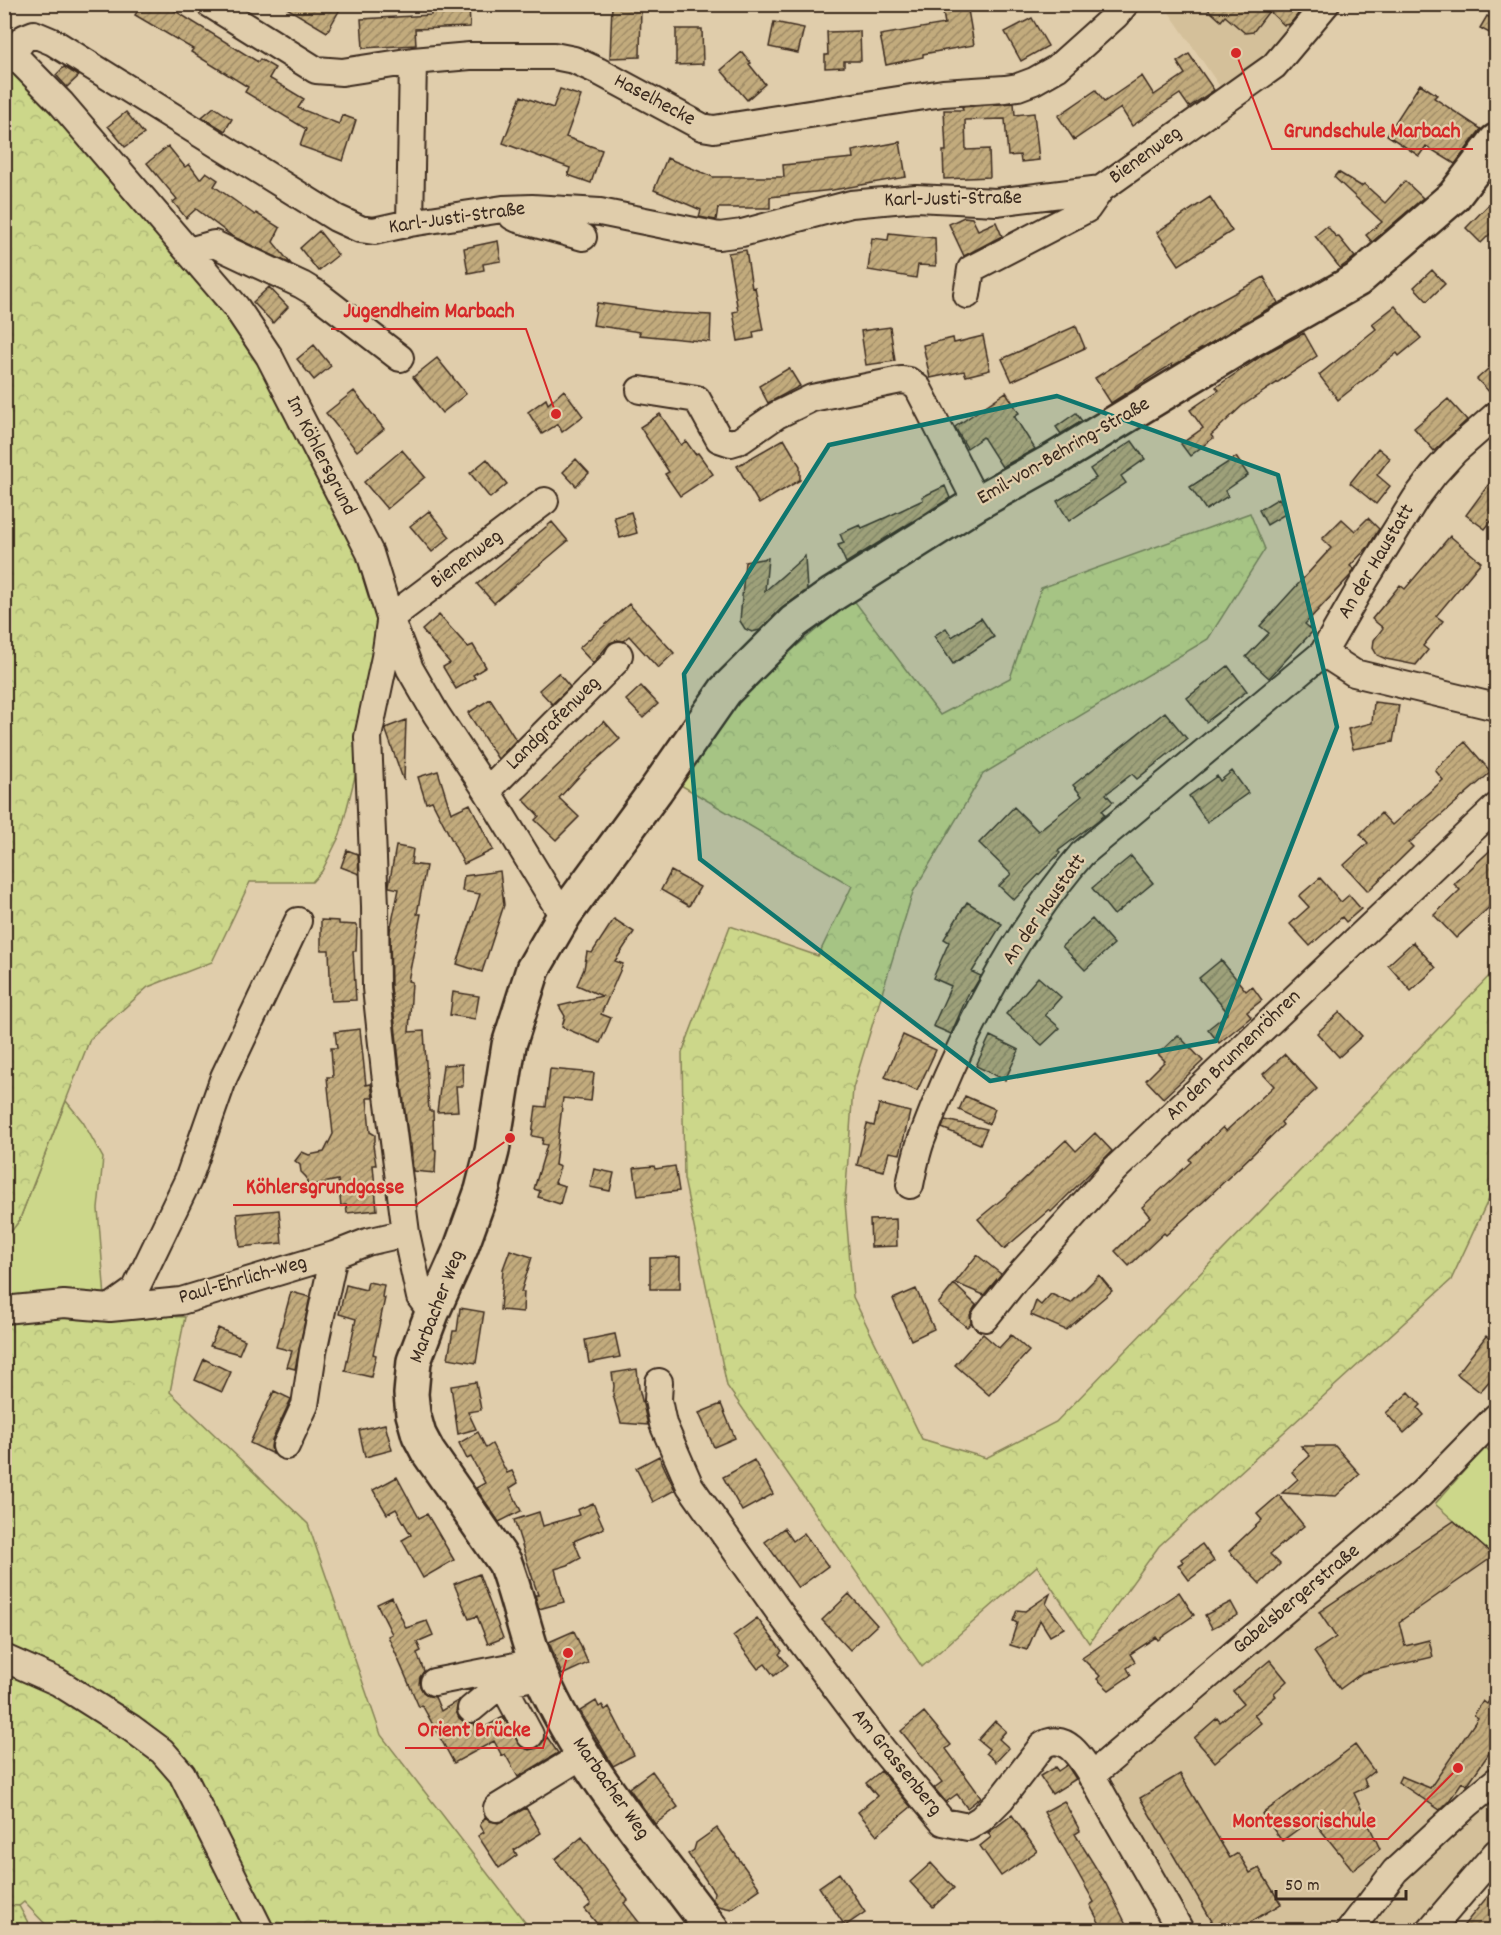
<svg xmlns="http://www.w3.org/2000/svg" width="1501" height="1935" font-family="Dekko,sans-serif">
<defs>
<pattern id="forest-crowns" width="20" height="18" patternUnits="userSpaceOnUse" patternTransform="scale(1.5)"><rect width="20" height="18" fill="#ccd78a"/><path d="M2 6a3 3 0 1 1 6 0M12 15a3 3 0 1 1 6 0" fill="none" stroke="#b0b977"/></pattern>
<pattern id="park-dots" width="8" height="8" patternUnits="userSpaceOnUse" patternTransform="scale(1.5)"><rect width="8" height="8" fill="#ccd78a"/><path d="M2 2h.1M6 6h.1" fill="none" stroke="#b0b977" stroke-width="1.8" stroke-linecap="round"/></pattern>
<pattern id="building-hatch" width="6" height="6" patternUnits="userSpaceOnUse" patternTransform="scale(1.5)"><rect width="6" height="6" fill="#c2ab7d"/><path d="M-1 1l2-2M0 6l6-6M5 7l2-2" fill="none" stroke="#9f8b66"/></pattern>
</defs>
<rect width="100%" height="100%" fill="#e0cdab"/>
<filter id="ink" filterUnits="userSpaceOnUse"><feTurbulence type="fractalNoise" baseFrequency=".0167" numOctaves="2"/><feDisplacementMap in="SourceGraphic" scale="12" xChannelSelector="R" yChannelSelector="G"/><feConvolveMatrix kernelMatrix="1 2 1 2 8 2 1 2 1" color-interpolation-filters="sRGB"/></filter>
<g filter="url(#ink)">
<path fill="#d4c09a" d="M1164,5H1319L1297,33L1225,94Z
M1496,1426V1840L1420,1930H1191L1118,1804L1113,1780L1121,1762Z"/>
<path fill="#ccd78a" stroke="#848054" stroke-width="1.5" d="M66,1101L83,1122L103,1158L98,1209L105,1298L5,1304L4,1240L19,1221Z
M1485,1447L1496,1457V1554L1494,1556L1435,1504Z"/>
<path fill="url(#forest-crowns)" stroke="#848054" stroke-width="1.5" d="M5,55L220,305L258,361L362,556L379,619L359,761L340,835L322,871L312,882H250L212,962L148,987L90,1039L19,1221L5,1240Z
M1250,513L1265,549L1208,639L983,774L913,892L853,1088L845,1202L853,1297L922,1439L986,1458L1056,1422L1496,969V1183L1451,1280L1159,1546L1089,1643L1037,1566L922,1667L727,1386L684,1179L682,1053L730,926L818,956L852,886L679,784L745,689L853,599L940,715L1010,678L1041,588Z
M64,1310L185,1317L170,1392L308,1524L381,1735L531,1930H51L24,1902L19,1906L5,1905V1316Z"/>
<path fill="url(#park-dots)" stroke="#848054" stroke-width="1.5" d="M5,1905L19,1906L32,1930H5Z"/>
<path fill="url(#building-hatch)" stroke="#3b2a1e" stroke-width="1.5" d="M142,4H164L258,62L260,59L275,68L269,78L304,99L298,108L339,124L342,115L356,120L343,161L300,146L306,129L245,92L248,87L191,52L193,49L135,15Z
M280,4H343L327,32Z
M431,4H469L470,27L415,29L416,45L363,48L361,19L431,15Z
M612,4H641L640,57L610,58Z
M959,4H967L974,45L923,54V57L886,65L880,35L945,24L942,7Z
M1202,4H1293L1297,8L1298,14L1290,24L1284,25L1269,11L1253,32L1245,33L1225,16L1221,21Z
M1487,16L1497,21V37L1480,28Z
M1032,18L1048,46L1021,61L1005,32Z
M774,22L804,28L798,53L769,47Z
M676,29H702L703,64L676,65Z
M860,31L861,61H844V67L825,68V55H828L827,32Z
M742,52L751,63L749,64L765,84L747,100L721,70Z
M1189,54L1214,90L1189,107L1180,94L1132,126L1121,108L1074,140L1058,116L1096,90L1104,102L1142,76L1154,95L1185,74L1177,62Z
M64,67L79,76L67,87L56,75Z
M1420,84L1437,95L1434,98L1481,129L1455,164L1426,146L1419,156L1387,135Z
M560,89L581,96L566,137L602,150L591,183L568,175L570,168L503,143L521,96L553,108Z
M1014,103L1015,115L1034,113L1039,160L1021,162L1020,155L1008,156L1005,119L965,120L966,150L989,149L990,177L944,179L943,151H946L944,110H963L962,107Z
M214,107L232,119L225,131L202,117Z
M126,112L144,134L125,147L108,126Z
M900,142L906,177L833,190L770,197V208H718L716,220L699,217L701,210L654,190L667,158L713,177H784L783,165L853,158L852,151Z
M168,146L185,167L189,164L200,179L206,172L218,180L214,186L255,215L256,213L280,228L273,242L291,264L232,236L196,209L186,218L173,202L177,199L147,163Z
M1338,172L1361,186L1364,184L1385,203L1405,181L1423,198L1372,242L1366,235L1382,222L1334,177Z
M1497,196V227L1481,243L1466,228Z
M1210,197L1232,231L1179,265L1157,232Z
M964,217L972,218L978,230L996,222L1002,236L964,256L949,224Z
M1327,226L1336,237L1338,236L1355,257L1340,268L1315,236Z
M319,231L338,255L318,271L300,248Z
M889,233L935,238L936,266L918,265L916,278L868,270L872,238L888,240Z
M498,241L501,261L483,264L484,270L468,273L464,248Z
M746,250L752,288L755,287L763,330L753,332L754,338L738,341L733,312L738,311L728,253Z
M1432,270L1445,284L1427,301L1414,287Z
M1264,277L1278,303L1173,366L1172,364L1111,403L1095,378L1207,308Z
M269,287L288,307L273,323L253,302Z
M597,303L670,313L711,315L710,342L639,335L640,332L593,325Z
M1395,306L1421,338L1399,356L1397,353L1338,400L1319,375L1376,329L1372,324Z
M1076,326L1085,348L1012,381L1002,359Z
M890,327L895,361L866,365L861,331Z
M1304,333L1317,356L1242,406L1211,435L1213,438L1190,456L1181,444L1203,428L1190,410L1219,390L1216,387L1266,353Z
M983,336L990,370L966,376L964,371L930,378L923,345L953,338L954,343Z
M314,345L331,366L314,380L297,359Z
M437,358L466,394L442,413L413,377Z
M1497,361V400L1477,379Z
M789,368L800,386L768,403L759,386Z
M564,390L583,416L562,432L558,424L542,434L528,412L546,399L548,404Z
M354,391L384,429L357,451L326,413Z
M1006,392L1019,413L1014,416L1035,449L1002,467L983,437L967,448L955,427Z
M1448,399L1467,420L1434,451L1414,428Z
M1076,413L1082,421L1061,434L1056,427Z
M660,414L681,445L686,441L695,454L698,453L713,474L680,496L665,474L669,472L640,427Z
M784,439L800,466V480L759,504L737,466Z
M1132,441L1145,459L1121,476L1126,483L1069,521L1057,501L1096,478L1090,469Z
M1378,448L1390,458L1377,475L1390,486L1376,504L1350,483Z
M402,450L425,477L387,509L364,482Z
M1236,457L1248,475L1225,491L1228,496L1206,510L1190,487Z
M487,459L507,484L490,498L470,473Z
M576,459L589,473L576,486L563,472Z
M1497,473V514L1485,529L1466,515Z
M945,486L950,498L846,563L838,545L844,543L840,534L860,525L862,528L887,517L923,500L922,497Z
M1279,498L1287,513L1267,525L1259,510Z
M429,511L450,537L432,552L410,526Z
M631,512L637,533L620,538L614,517Z
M1368,518L1379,529L1369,546L1350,566L1354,569L1351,575L1305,624L1313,631L1269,678L1246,657L1269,633L1260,626L1331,548L1322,539L1342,519L1355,531Z
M552,522L568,541L494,603L477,584Z
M1450,536L1481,562L1436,616L1443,621L1423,646L1428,650L1416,665L1386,659L1377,655L1373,648L1374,640L1383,628L1372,619L1400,585L1405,589Z
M805,556L807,590L781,609L760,630L752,632L745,629L740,621L745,562L768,558L765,591Z
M629,604L674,653L658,668L629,636L623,641L618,640L610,643L593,663L579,648Z
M439,615L468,647L473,645L486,667L473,675L475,678L456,689L443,667L450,663L422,630Z
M981,618L994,637L953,664L934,636L946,628L952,637Z
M1228,666L1247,691L1206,722L1187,698Z
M558,673L570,687L552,704L539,690Z
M641,686L658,704L643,718L626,700Z
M490,699L516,740L498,759L468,713Z
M1374,702L1399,705L1393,742L1353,749L1348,729L1372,723Z
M1165,712L1187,739L1137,779L1132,774L1106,794L1113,802L1102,811L1105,815L1058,851L1060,853L1014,900L999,886L1011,874L979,843L1014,807L1038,831L1082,796L1073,785Z
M406,720L404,779H403L385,728Z
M604,721L620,739L586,769L559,798L579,817L556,840L535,820L539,816L523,799Z
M1465,742L1491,772L1409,843L1413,847L1368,891L1344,865L1368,843L1360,834L1381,813L1392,825L1443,780L1435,770Z
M438,771L451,813L470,804L493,850L464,864L432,801L426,803L418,777Z
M1232,771L1248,793L1207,822L1189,796L1217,776L1220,781Z
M1497,844V900L1456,938L1434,915L1460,890L1454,884Z
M396,846L413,849L411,864L426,866L417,914H421L408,981L412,982L409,1032L424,1031L429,1111H433L434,1149L436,1150L435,1173L413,1171L411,1144H409L400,1070L391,987L390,931L399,889L389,887V885Z
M347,850L358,854L359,874L341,867Z
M1131,856L1153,883L1114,915L1092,888Z
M500,871L504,905L482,972L457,964L480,894L462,891L464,876Z
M671,871L700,887L689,906L661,890Z
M1320,878L1341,902L1349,895L1361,909L1346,922L1342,917L1310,946L1290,924L1309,907L1299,896Z
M967,902L1002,924L972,972L981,976L972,991L970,990L951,1034L933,1026L951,986L933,978L949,942L944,939Z
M614,919L634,932L615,961L623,964L601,1014L611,1018L600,1043L562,1027L565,1016L559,1006L602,996L577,985L584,969L587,952L592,953Z
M1092,919L1114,944L1085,970L1062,946Z
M321,920L339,921V924L357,925L356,951H353L356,1000L331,1001L329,950H321Z
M1413,942L1436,968L1411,991L1388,965Z
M1221,960L1246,991L1252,986L1262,1000L1247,1012L1251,1017L1219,1043L1208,1029L1228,1013L1199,978Z
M1038,977L1061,997L1045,1015L1060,1028L1042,1045L1006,1014Z
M453,992L479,996L475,1019L450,1015Z
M1340,1012L1362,1036L1339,1057L1317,1033Z
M360,1029L366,1085L371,1084L373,1098H367L370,1132L375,1135V1141L373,1145L376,1165H373L377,1210L347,1213L346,1205L341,1206L338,1180L308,1186L306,1177L301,1172L300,1165L295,1161L302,1152L309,1155L324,1152L333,1134L327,1077H333L331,1048H337L335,1032Z
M903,1035L936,1050L917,1091L885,1077Z
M1178,1035L1203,1061L1163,1098L1146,1080L1165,1061L1158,1054Z
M990,1036L1019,1050L1005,1080L976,1066Z
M1285,1054L1317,1089L1281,1122L1283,1125L1203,1202L1166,1235L1164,1233L1129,1266L1115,1251L1150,1217L1142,1207L1191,1162L1189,1159L1223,1127L1226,1131L1274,1086L1263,1074Z
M462,1064L463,1086H456L458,1111L437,1112L443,1065Z
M550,1069L594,1073L591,1101L563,1098L555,1165L560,1167L555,1183L565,1186L560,1204L538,1197L540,1191L534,1189L547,1145L542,1144L543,1138L532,1136L536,1106L546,1107Z
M965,1096L995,1109L989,1124L959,1110Z
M879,1104L910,1112L900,1154L889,1152L884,1171L857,1165L867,1124L874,1126Z
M945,1120L987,1129L980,1144L942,1128Z
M1095,1133L1112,1151L1051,1212L1049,1210L1004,1249L978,1219L1006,1196L1066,1140L1076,1151Z
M654,1166L655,1169L675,1166L679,1191L638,1196L634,1168Z
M594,1169L614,1173L610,1191L590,1187Z
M279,1210L282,1243L240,1247L237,1214Z
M896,1219L897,1246L871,1247L870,1220Z
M510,1250L532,1257L521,1292H524L523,1312L500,1310L503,1269Z
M977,1255L1001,1274L984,1295L955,1283Z
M680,1257V1289H650V1258Z
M1099,1275L1112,1291L1066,1330L1031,1315L1036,1301L1041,1305L1051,1294L1071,1303Z
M368,1282L384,1285L382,1297L385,1298L373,1354L376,1355L371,1377L345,1371L356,1319L339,1314L346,1285L366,1290Z
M954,1284L976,1305L970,1315L971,1323L967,1327L938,1304Z
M916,1289L934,1329L911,1340L893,1299Z
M291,1292L310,1297L295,1369L287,1367L292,1351L276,1347Z
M460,1308L484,1312L476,1363L448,1358L453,1331H457Z
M218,1328L245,1340L239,1354L210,1346Z
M615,1334L620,1357L589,1363L585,1340Z
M983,1334L999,1348L1011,1335L1029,1351L989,1395L955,1365Z
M1486,1336L1497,1344V1372L1480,1392L1457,1374Z
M204,1359L231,1372L222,1392L195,1380Z
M637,1369L639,1388L648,1425L621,1423L613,1395L614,1386L612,1373Z
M476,1382L481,1410L468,1412L476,1429L458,1434L451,1386Z
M274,1391L291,1399L272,1440L271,1447L273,1454L250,1443Z
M1409,1392L1421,1405L1418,1408L1424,1415L1404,1433L1386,1413Z
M721,1404L735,1438L714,1447L699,1413Z
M385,1424L392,1450L365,1457L359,1430Z
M478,1432L486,1448L492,1444L507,1473L512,1471L518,1483L510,1488L521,1511L499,1522L476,1488L485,1483L471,1457L467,1459L459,1443Z
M1301,1446H1335L1360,1474L1336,1496L1282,1493L1298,1479L1292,1472L1310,1456Z
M659,1456L675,1490L653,1502L636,1468Z
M754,1460L773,1494L742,1511L723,1477Z
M397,1477L419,1518L427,1514L454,1560L423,1578L402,1540L411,1535L396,1509L387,1514L373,1490Z
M1279,1495L1304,1526L1270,1554L1280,1564L1260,1584L1229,1551L1262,1520L1257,1514Z
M593,1503L604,1528L574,1541L581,1558L568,1565L555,1569L564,1602L539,1609L535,1595H538L514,1520L539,1512L543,1526L579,1515L577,1510Z
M1454,1521L1494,1556L1399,1622L1405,1646L1429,1640L1433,1657L1362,1673L1340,1689L1314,1652L1336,1637L1319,1612Z
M784,1528L793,1541L804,1533L828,1566L798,1588L765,1542Z
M1202,1544L1214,1561L1189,1580L1178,1565L1183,1562L1181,1559Z
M479,1574L503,1638L488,1644L477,1616L469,1619L454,1584Z
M1179,1592L1194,1615L1158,1640L1156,1637L1130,1654L1135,1662L1127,1668L1131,1675L1109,1690L1097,1679L1100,1676L1082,1658Z
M849,1594L877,1625L850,1650L822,1620Z
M1050,1594L1046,1604L1064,1628L1050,1636L1040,1620L1027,1650L1010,1645L1017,1623L1013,1621L1017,1610L1025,1611Z
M392,1597L406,1628L427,1621L433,1635L417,1642L421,1651L417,1653L424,1671L420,1677L419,1684L423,1692L429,1696L435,1697L441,1711L459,1700L456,1711L459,1718L466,1723H474L478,1731L503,1717L522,1747L529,1750L537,1748L547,1737L558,1753L518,1777L505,1754L502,1756L494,1741L454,1763L422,1705L419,1707L388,1636L392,1634L377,1604Z
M1231,1602L1238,1615L1212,1628L1205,1615Z
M757,1618L782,1651L779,1654L788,1665L774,1676L765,1664L758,1669L733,1636Z
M574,1631L588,1663L562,1675L549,1642Z
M1270,1660L1287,1681L1274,1693L1276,1696L1254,1715L1261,1723L1215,1762L1194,1738L1217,1718L1220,1722L1243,1703L1233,1691Z
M1497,1690V1742L1467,1785L1462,1782L1449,1801L1440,1810L1398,1782L1401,1776L1430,1788L1478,1718L1474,1715L1483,1701L1487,1704Z
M596,1701L599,1707L602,1705L605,1710L609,1707L634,1755L613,1766L580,1711Z
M924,1712L951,1745L946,1749L981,1797L967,1808L957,1794L946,1802L934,1788L942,1782L901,1731Z
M995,1721L1006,1731L999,1739L1009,1748L996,1762L986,1753L989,1749L978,1740Z
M1355,1745L1374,1771L1364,1779L1367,1787L1354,1793L1380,1849L1353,1870L1312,1819L1282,1841L1262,1814Z
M1067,1765L1076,1779L1052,1794L1040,1776L1055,1767L1058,1771Z
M652,1771L678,1807L655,1824L629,1788Z
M881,1771L911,1807L877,1835L858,1812L877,1796L866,1783Z
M1180,1774L1230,1858L1238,1853L1250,1873L1259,1868L1281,1904L1237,1930H1217L1140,1798Z
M1064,1801L1080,1831L1075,1834L1106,1884L1129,1930H1103L1090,1905L1094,1902L1044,1812Z
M526,1808L541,1833L514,1850L517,1855L499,1868L478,1836L484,1832L480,1825L485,1817L490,1821L498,1823Z
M1012,1815L1037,1851L1001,1876L980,1846L991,1837L988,1833Z
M717,1828L760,1889L731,1909L718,1906L713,1900L714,1892L688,1854L694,1850L696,1843Z
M582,1837L628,1900L624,1903L645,1930H602L585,1909L591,1904L555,1859Z
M931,1863L954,1888L933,1907L910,1882Z
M839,1873L865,1912L845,1926L819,1887Z
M1497,1885V1930H1460Z"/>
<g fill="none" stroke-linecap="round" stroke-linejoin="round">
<defs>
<path id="minor" d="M210,4L316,70L342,72L413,61L470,56H554L574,60L598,71L702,127L714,129L943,93L1005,89L1018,87L1034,81L1057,68L1116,15L1125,4
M4,45L61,103L236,307L269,356L370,553L390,618L410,669L436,714L487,791L558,908L565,914
M13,53L24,38L34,34L53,42L336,218L360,229L374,231L410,223L503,209L532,208L600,212L719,236L742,233L851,204L916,198L996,202L1101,189
M512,216L518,219L583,237
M410,223L413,61
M189,251L214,244L302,285L317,294L400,358
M967,295L971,269L1087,209L1101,189L1274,66L1326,4
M640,390L697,399L719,439L731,443L741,440L777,415L812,398L901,380L909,381L918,388L977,503
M390,618L545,501
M390,622L385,657L368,737L375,906L376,988L385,1072L406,1233L420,1297L432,1313
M1323,653L1354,673L1496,707
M487,791L616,661L619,655
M910,1185C913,1170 916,1155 921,1141C958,1043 1013,934 1082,854L1323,653L1365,580L1416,498L1435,473L1455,451L1496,415
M110,1308L135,1290L188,1180L224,1077L298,921
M4,1310L64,1304L110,1308L181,1301L334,1255L367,1242L406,1233
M985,1318L1016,1279L1115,1169L1496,807
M659,1382L658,1400L663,1424L690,1486L782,1616L882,1749L943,1822L968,1827L981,1819L1001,1799L1042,1746C1051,1739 1062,1740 1071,1748C1086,1761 1098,1788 1109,1806C1133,1847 1157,1889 1180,1930
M286,1446L305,1405L313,1352L334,1255
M4,1658L58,1682L131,1728L162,1751L182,1774L260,1930
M434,1682L536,1662
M502,1683L530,1735
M471,1709L502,1683L529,1678
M1091,1776L1421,1494L1496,1417
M497,1808L583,1755
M1350,1930L1395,1871L1468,1804L1496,1781
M1430,1930L1496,1853"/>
<path id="major" d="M712,1930C652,1848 582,1770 541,1676C526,1640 519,1600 505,1563L428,1452L419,1435L413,1414L411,1394L414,1361L432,1313L461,1248L482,1190L492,1151L509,1045L533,969L565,914L656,790L725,691L794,622L833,594L977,503L1052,461L1248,342L1357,280L1454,196L1496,141"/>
</defs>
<use href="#minor" stroke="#3b2a1e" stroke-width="30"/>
<use href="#major" stroke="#3b2a1e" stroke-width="38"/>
<use href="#minor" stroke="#e0cdab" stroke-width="26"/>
<use href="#major" stroke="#e0cdab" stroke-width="33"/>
</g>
</g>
<path fill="#0f766e" fill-opacity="0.2" stroke="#0f766e" stroke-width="4.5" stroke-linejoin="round" d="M1057,396L1278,475L1337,727L1216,1041L990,1081L700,859L684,674L829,445Z"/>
<g text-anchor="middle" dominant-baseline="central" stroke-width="4.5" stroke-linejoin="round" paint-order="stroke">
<g font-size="21" fill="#3b2a1e" stroke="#e0cdab">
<text transform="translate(654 101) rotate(28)">Haselhecke</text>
<text transform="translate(1146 156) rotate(-36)">Bienenweg</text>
<text transform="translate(953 200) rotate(-1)">Karl-Justi-Straße</text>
<text transform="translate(457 219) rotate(-8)">Karl-Justi-Straße</text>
<text transform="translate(1064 452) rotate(-30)">Emil-von-Behring-Straße</text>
<text transform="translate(320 456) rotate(63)">Im Köhlersgrund</text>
<text transform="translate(467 560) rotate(-37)">Bienenweg</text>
<text transform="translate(1377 562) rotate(-59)">An der Haustatt</text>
<text transform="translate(554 724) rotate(-45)">Landgrafenweg</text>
<text transform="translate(1045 910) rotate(-55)">An der Haustatt</text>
<text transform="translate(1234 1056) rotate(-44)">An den Brunnenröhren</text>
<text transform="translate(243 1281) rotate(-16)">Paul-Ehrlich-Weg</text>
<text transform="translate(438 1307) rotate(-69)">Marbacher Weg</text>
<text transform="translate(1297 1600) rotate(-40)">Gabelsbergerstraße</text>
<text transform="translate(896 1763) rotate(51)">Am Grassenberg</text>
<text transform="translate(610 1789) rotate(55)">Marbacher Weg</text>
</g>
</g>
<path fill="none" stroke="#d62828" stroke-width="2" d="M1236 53L1272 149H1473M556 414L526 329H331M510 1138L416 1205H233M568 1653L543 1748H405M1458 1768L1388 1839H1220"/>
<g fill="#d62828" stroke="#e0cdab" stroke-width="2">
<circle cx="1236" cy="53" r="6"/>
<circle cx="556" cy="414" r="6"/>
<circle cx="510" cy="1138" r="6"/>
<circle cx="568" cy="1653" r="6"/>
<circle cx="1458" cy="1768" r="6"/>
</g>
<g font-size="22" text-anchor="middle" font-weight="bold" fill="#d62828" stroke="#e0cdab" stroke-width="4.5" stroke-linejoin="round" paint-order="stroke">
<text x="1372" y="137">Grundschule Marbach</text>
<text x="429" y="317">Jugendheim Marbach</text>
<text x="325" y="1193">Köhlersgrundgasse</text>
<text x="474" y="1736">Orient Brücke</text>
<text x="1304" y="1827">Montessorischule</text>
</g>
<rect width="1501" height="1935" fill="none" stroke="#e0cdab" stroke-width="24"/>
<rect x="12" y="12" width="1477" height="1911" fill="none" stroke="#3b2a1e" stroke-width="2" filter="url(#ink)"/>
<path d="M1276 1890v9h130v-9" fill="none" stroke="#3b2a1e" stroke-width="3"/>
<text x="1285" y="1890" font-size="18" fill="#3b2a1e" stroke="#e0cdab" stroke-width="4.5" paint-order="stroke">50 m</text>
</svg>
